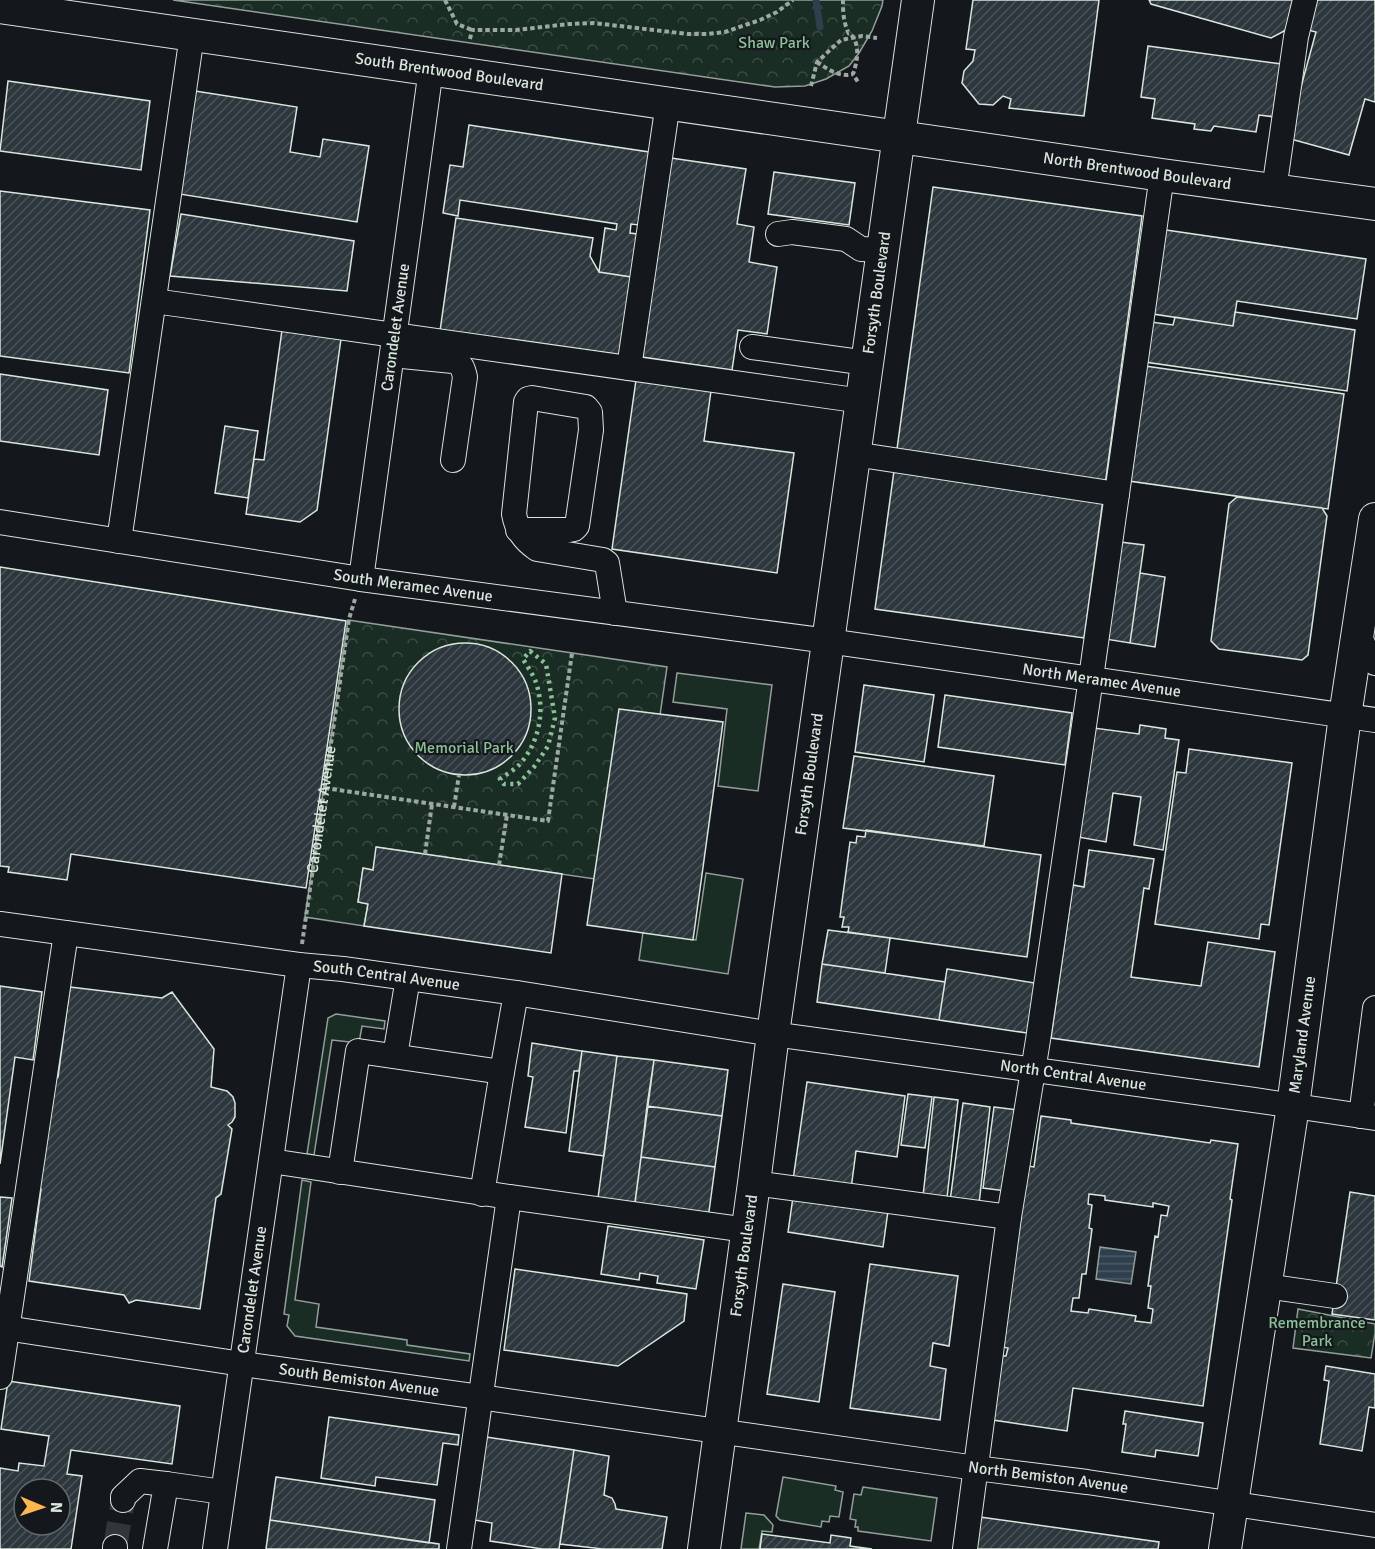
<svg xmlns="http://www.w3.org/2000/svg" width="1375" height="1549" font-family="Signika,sans-serif">
<defs>
<pattern id="park-crowns" width="20" height="18" patternUnits="userSpaceOnUse" patternTransform="scale(1.5)"><rect width="20" height="18" fill="#1a2d24"/><path d="M2 6a3 3 0 1 1 6 0M12 15a3 3 0 1 1 6 0" fill="none" stroke="#3b4b43"/></pattern>
<pattern id="water-rules" width="6" height="5" patternUnits="userSpaceOnUse" patternTransform="scale(1.5)"><rect width="6" height="5" fill="#2f3f4d"/><path d="M0 2.5h6" fill="none" stroke="#4c5b66"/></pattern>
<pattern id="building-hatch" width="6" height="6" patternUnits="userSpaceOnUse" patternTransform="scale(1.5)"><rect width="6" height="6" fill="#2c363c"/><path d="M-1 1l2-2M0 6l6-6M5 7l2-2" fill="none" stroke="#4a5358"/></pattern>
</defs>
<rect width="100%" height="100%" fill="#14181c"/>
<path fill="#1a2d24" stroke="#939e99" stroke-width="1.5" d="M677,673L772,685L758,791L718,786L727,709L673,702Z
M706,873L743,879L728,974L639,960L643,932L696,940Z
M336,1014L385,1021L384,1029L362,1026L359,1043L332,1040L314,1155L307,1154L328,1018Z
M302,1180L311,1182L295,1300L319,1304L316,1327L407,1340V1345L470,1354L469,1361L295,1336L287,1326L289,1315L284,1314Z
M783,1477L836,1486L835,1490L843,1492L839,1517L830,1516L829,1522L822,1521L821,1527L780,1520L776,1516Z
M863,1487L937,1498L931,1541L858,1531V1527H855L856,1520L850,1519L854,1494L861,1495Z
M746,1513L764,1515L773,1525L772,1532L762,1531L759,1549H741Z"/>
<path fill="url(#park-crowns)" stroke="#939e99" stroke-width="1.5" d="M173,0H883L882,6L872,31L859,53L849,66L826,79L805,86L775,87Z
M348,620L667,667L660,715L595,879L377,847L373,870L363,869L358,902L368,904L364,926L305,917Z
M1298,1309L1375,1324V1333L1371,1358L1293,1348Z"/>
<path fill="url(#water-rules)" stroke="#939e99" stroke-width="1.5" d="M1100,1247L1136,1252L1131,1284L1096,1279Z"/>
<g fill="none" stroke-linecap="round" stroke-linejoin="round">
<path stroke="#2f3f4d" stroke-width="7" d="M816,0L820,27"/>
</g>
<path fill="url(#building-hatch)" stroke="#d8e6dc" stroke-width="1.5" fill-rule="evenodd" d="M973,0H1099L1084,116L1009,108L1011,99L1003,96L993,105L979,104L962,83L964,71L973,61L975,50L966,49Z
M1149,0H1297L1290,28L1271,38L1151,4Z
M1312,0H1375V102L1365,99L1349,155L1287,138L1316,32L1304,29Z
M1148,46L1282,64L1275,117L1259,115L1256,132L1214,126L1211,131L1194,129L1195,124L1152,118L1155,99L1141,97Z
M8,81L150,101L141,170L0,151Z
M195,91L297,107L290,152L320,157L323,139L369,146L357,222L179,194Z
M469,125L649,152L639,225L631,224L630,233L637,234L631,277L599,272L605,228L616,230L617,224L460,200L458,216L443,213L450,165L463,167Z
M671,158L746,169L737,224L754,227L749,262L777,267L767,334L738,330L732,370L642,357Z
M774,172L855,183L849,225L768,214Z
M933,187L1142,216L1084,638L875,609Z
M0,191L150,210L129,373L0,356Z
M181,214L354,241L347,291L170,276Z
M456,218L593,238L590,256L599,272L631,277L619,357L440,331Z
M1166,230L1366,259L1357,319L1237,301L1233,326L1153,314Z
M1235,312L1355,330L1347,391L1145,362L1151,322L1173,325L1175,317L1233,326Z
M282,330L341,339L317,510L300,522L246,514L254,459L264,460Z
M1145,366L1344,394L1328,509L1129,481Z
M0,374L108,390L99,455L0,441Z
M636,380L711,391L704,441L794,453L777,573L612,549Z
M225,426L258,431L248,498L215,493Z
M1237,497L1322,508L1327,516L1308,655L1302,660L1219,649L1211,641L1229,504Z
M1120,542L1144,545L1130,643L1105,639Z
M0,567L346,621L306,888L71,854L67,880L8,872L9,867L0,866Z
M1140,573L1165,577L1155,647L1130,643Z
M399 709a66 66 0 1 1 132 0a66 66 0 1 1-132 0Z
M864,685L934,695L924,762L855,752Z
M945,695L1072,713L1065,765L938,747Z
M619,709L723,722L693,940L587,925Z
M1140,725L1166,729L1165,738L1179,740L1163,850L1134,845L1141,797L1113,793L1106,842L1078,837L1094,728L1139,734Z
M1189,749L1292,763L1269,925L1261,924L1259,939L1155,924L1177,772L1186,773Z
M854,756L994,776L984,846L843,828Z
M866,830L1041,855L1027,957L848,932L849,927H842L844,917H840L850,842L856,843L857,836L865,837Z
M376,847L562,874L551,953L364,926L368,904L358,902L363,868L373,870Z
M1089,850L1154,859L1149,889L1144,888L1131,977L1201,986L1208,942L1275,952L1259,1067L1051,1038L1073,885L1084,887Z
M828,930L890,938L885,973L822,964Z
M822,964L945,982L939,1020L817,1002Z
M947,969L1035,983L1027,1033L939,1020Z
M0,986L42,992L33,1060L15,1057L0,1164Z
M70,987L162,998L172,992L214,1049L211,1087L227,1091L233,1097L235,1103V1117L232,1122L228,1125L232,1129L221,1194L216,1198L200,1309L136,1300L129,1303L124,1295L29,1281L41,1189L34,1180L49,1085L58,1077Z
M532,1043L582,1051L579,1071H574L566,1133L525,1127L533,1077L528,1076Z
M582,1051L617,1056L604,1156L569,1151Z
M617,1056L654,1060L635,1203L598,1198Z
M654,1060L728,1070L722,1116L647,1106Z
M807,1082L905,1096L897,1157L856,1151L851,1189L793,1180Z
M908,1094L932,1097L925,1148L901,1145Z
M934,1097L958,1100L947,1198L923,1196Z
M963,1103L990,1107L979,1204L950,1201Z
M647,1106L722,1116L715,1167L641,1157Z
M994,1107L1018,1110L1006,1191L983,1188Z
M1041,1116L1071,1120V1123L1210,1143L1211,1140L1238,1144L1230,1199L1232,1200L1203,1406L1073,1388L1067,1431L993,1420L1002,1356H1006L1008,1348L1002,1347L1028,1166L1034,1167ZM1089,1194L1105,1196V1200L1153,1207V1203L1169,1206L1167,1216L1161,1215L1158,1237L1155,1236L1148,1286H1151L1148,1308L1153,1309L1151,1323L1135,1321L1136,1316L1089,1309L1088,1313L1071,1311L1073,1298H1079L1082,1274H1086L1092,1229L1089,1228L1092,1205L1088,1204Z
M641,1157L715,1167L708,1219L634,1209Z
M1350,1192L1375,1196V1320L1332,1314Z
M0,1197L12,1198L2,1267L0,1266Z
M793,1197L888,1211L883,1247L788,1232Z
M608,1226L704,1240L696,1289L657,1283L658,1276L640,1273L639,1280L601,1274Z
M870,1264L958,1276L949,1346L933,1343L930,1366L946,1369L940,1420L850,1408Z
M515,1269L687,1294L684,1321L618,1366L504,1350Z
M783,1284L835,1292L819,1402L767,1394Z
M1326,1366L1375,1374V1408L1369,1407L1362,1451L1320,1444L1329,1381L1324,1380Z
M8,1381L180,1406L172,1464L71,1450L67,1474L82,1476L71,1549H0V1468L18,1471L19,1463L44,1466L49,1436L1,1429ZM24,1489H60V1525H24Z
M1125,1411L1203,1423L1198,1456L1156,1450L1155,1457L1122,1452L1126,1424H1123Z
M329,1417L459,1435L458,1445L443,1443L437,1485L376,1477L375,1486L321,1478Z
M486,1437L574,1450L559,1549H542L490,1541L492,1523L474,1520Z
M574,1450L609,1456L604,1495L612,1498L615,1504L616,1509L667,1517L662,1549H603L560,1544Z
M276,1477L435,1500L429,1543L270,1520Z
M980,1517L1159,1542L1158,1549H975Z
M270,1520L439,1544V1549H266Z
M762,1534L830,1543L831,1535L851,1538L850,1546L872,1549H760Z"/>
<g fill="none" stroke-linecap="round" stroke-linejoin="round">
<path stroke="#313739" stroke-width="24" stroke-dasharray="24 12" stroke-linecap="butt" d="M115,1547L123,1500"/>
<defs>
<g id="minor">
<path d="M1274,190L1296,37L1305,0"/>
<path d="M778,234L792,232L846,239L861,249L883,250"/>
<path d="M154,301L862,401"/>
<path d="M752,347L867,363"/>
<path d="M392,355L453,361C462,364 463,368 465,377L453,460"/>
<path d="M629,368L668,103"/>
<path d="M854,454L1117,494"/>
<path id="s2" d="M0,522L361,579L828,641L1375,720"/>
<path d="M518,530H569L574,529L577,526L591,430L590,412L586,407L532,398L528,399L526,402L514,514C517,530 523,539 537,549L603,560L607,563L615,613"/>
<path d="M119,541L192,35"/>
<path id="s3" d="M361,579L431,69"/>
<path d="M1358,633L1366,650L1375,663"/>
<path id="s4" d="M0,924L299,965L343,969L516,993L773,1034L1254,1100L1375,1118"/>
<path d="M395,1056L408,978"/>
<path d="M502,1072L516,993"/>
<path d="M1361,1116L1375,1008"/>
<path d="M271,1161L509,1197L459,1549"/>
<path d="M340,1172L358,1051L502,1072L482,1194"/>
<path d="M754,1183L1009,1217"/>
<path d="M509,1197L747,1230"/>
<path d="M1265,1286L1335,1296"/>
<path id="s5" d="M0,1327L242,1364L480,1397L976,1468L1087,1482L1375,1525"/>
<path d="M0,1377L66,933"/>
<path d="M166,1484L223,1492"/>
<path d="M123,1500V1497L140,1481L166,1484L155,1549"/>
<path d="M115,1549V1547"/>
<path id="s6" d="M215,1549L299,965"/>
<path d="M965,1549L1009,1217L1038,1040L1091,678L1162,175"/>
</g>
<g id="major">
<path id="s7" d="M0,7L1162,175L1375,204"/>
<path id="s8" d="M704,1549L754,1183L773,1034L918,0"/>
<path id="s9" d="M1225,1549L1293,1106L1345,716L1375,519"/>
</g>
</defs>
<use href="#minor" stroke="#d8e6dc" stroke-width="26"/>
<use href="#major" stroke="#d8e6dc" stroke-width="34"/>
<g stroke="#9da8a2" stroke-width="4" stroke-dasharray="4.5 3" stroke-linecap="butt">
<path d="M445,0L457,24L472,30"/>
<path d="M843,0C843,9 843,20 847,29C850,38 847,29 853,37C860,47 857,63 853,74L858,82"/>
<path d="M470,39L472,30H516L569,24L594,23L688,34H707L725,32L760,20L777,12L793,0"/>
<path d="M817,62C827,69 840,78 853,74"/>
<path d="M811,86L817,62L841,40L862,36L877,38"/>
<path d="M325,788L548,821L572,653"/>
<path d="M454,807L459,775"/>
<path d="M425,854L432,804"/>
<path d="M499,865L507,815"/>
<path id="s1" d="M302,944L349,619L355,599"/>
</g>
<use href="#minor" stroke="#14181c" stroke-width="24"/>
<use href="#major" stroke="#14181c" stroke-width="32"/>
<path stroke="#8ac095" stroke-width="4.5" stroke-dasharray="3 4.5" stroke-linecap="butt" d="M530,651L546,664L555,718L548,746L534,767L518,784H504L500,779C507,774 514,770 519,765C540,742 546,708 535,680C532,673 527,666 523,659Z"/>
</g>
<g text-anchor="middle" dominant-baseline="central" stroke-width="4.5" stroke-linejoin="round" paint-order="stroke">
<g font-size="16" fill="#8ac095" stroke="#14181c">
<text x="774" y="43">Shaw Park</text>
<text x="464" y="748">Memorial Park</text>
<text x="1317" y="1323">Remembrance<tspan x="1317" dy="18">Park</tspan></text>
</g>
<g font-size="16" fill="#d8e6dc" stroke="#14181c">
<text stroke="none"><textPath href="#s7" startOffset="454">South Brentwood Boulevard</textPath></text>
<text stroke="none"><textPath href="#s7" startOffset="1149">North Brentwood Boulevard</textPath></text>
<text stroke="none"><textPath href="#s8" startOffset="1268">Forsyth Boulevard</textPath></text>
<text stroke="none"><textPath href="#s3" startOffset="254">Carondelet Avenue</textPath></text>
<text stroke="none"><textPath href="#s2" startOffset="418">South Meramec Avenue</textPath></text>
<text stroke="none"><textPath href="#s2" startOffset="1113">North Meramec Avenue</textPath></text>
<text stroke="none"><textPath href="#s8" startOffset="782">Forsyth Boulevard</textPath></text>
<text stroke="none"><textPath href="#s1" startOffset="136">Carondelet Avenue</textPath></text>
<text stroke="none"><textPath href="#s4" startOffset="390">South Central Avenue</textPath></text>
<text stroke="none"><textPath href="#s9" startOffset="520">Maryland Avenue</textPath></text>
<text stroke="none"><textPath href="#s4" startOffset="1084">North Central Avenue</textPath></text>
<text stroke="none"><textPath href="#s8" startOffset="296">Forsyth Boulevard</textPath></text>
<text stroke="none"><textPath href="#s6" startOffset="262">Carondelet Avenue</textPath></text>
<text stroke="none"><textPath href="#s5" startOffset="363">South Bemiston Avenue</textPath></text>
<text stroke="none"><textPath href="#s5" startOffset="1059">North Bemiston Avenue</textPath></text>
</g>
</g>
<g transform="translate(42 1507) rotate(92)"><circle r="28" fill="#14181c" stroke="#626a69" stroke-width="1.5"/>
<path d="M0-4.5L10 22L0 15L-10 22Z" fill="#ffb74d"/>
<text y="-9" font-size="16" font-weight="bold" text-anchor="middle" fill="#d8e6dc">N</text>
</g>
</svg>
